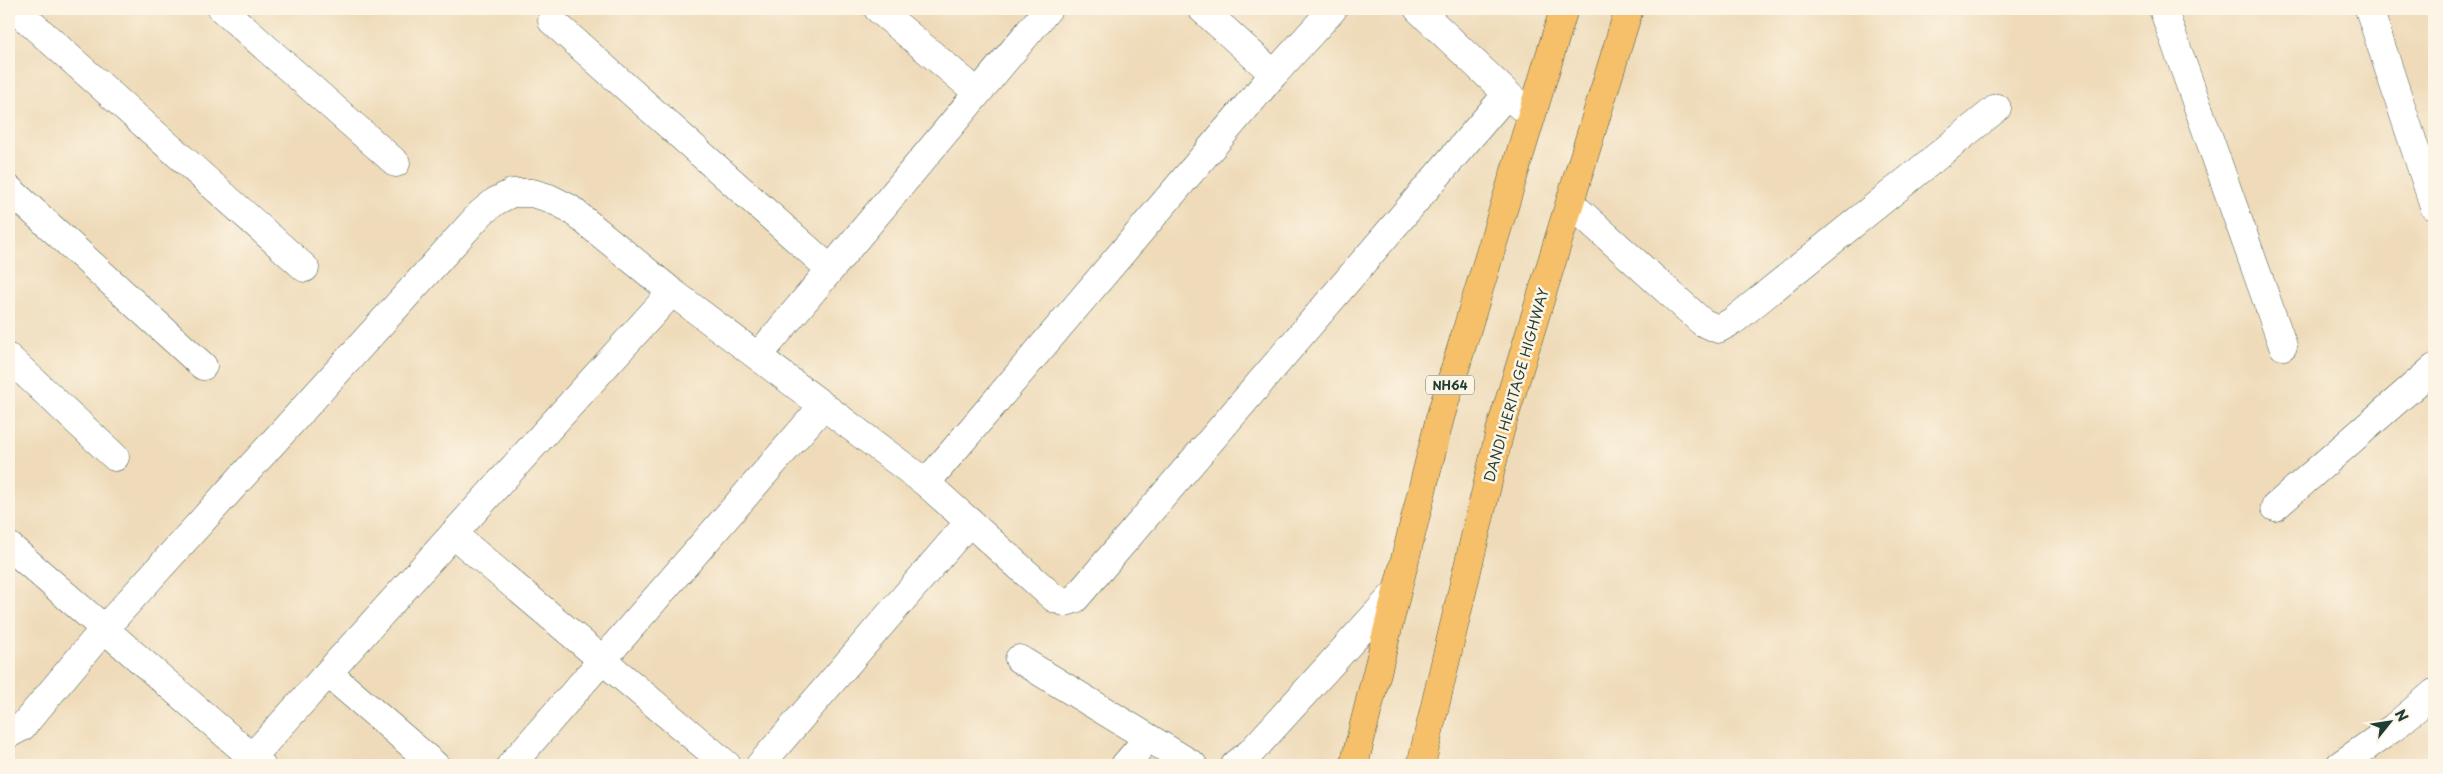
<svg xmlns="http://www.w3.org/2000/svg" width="2443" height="774" font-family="'Playpen Sans',sans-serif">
<rect width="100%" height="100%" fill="#fcf5e5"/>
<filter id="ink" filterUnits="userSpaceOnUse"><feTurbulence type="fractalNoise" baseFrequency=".02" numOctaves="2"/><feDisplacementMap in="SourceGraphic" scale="10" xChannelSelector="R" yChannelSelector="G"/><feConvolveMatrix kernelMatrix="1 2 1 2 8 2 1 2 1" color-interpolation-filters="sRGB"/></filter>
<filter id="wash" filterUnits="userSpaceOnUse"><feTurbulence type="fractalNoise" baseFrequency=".0096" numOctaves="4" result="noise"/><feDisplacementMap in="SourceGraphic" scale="20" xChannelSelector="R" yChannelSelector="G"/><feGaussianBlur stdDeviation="1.12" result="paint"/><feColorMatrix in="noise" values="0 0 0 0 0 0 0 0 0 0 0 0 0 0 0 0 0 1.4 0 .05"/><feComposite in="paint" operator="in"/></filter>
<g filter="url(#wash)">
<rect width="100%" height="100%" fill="#efdbba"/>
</g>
<g filter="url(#ink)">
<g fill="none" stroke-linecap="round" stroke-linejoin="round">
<defs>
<path id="street" d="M15,9L305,268
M222,9L396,163
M878,9L978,93
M1202,9L1274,74
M1418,9L1520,106
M2163,9L2283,346
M2369,9L2434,206
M552,21L830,269
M9,189L203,366
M1570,203L1702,322L1718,329L1733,321L1997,108
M759,355L1048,9
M9,358L115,457
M926,483L1274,74L1333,9
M2275,507L2434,368
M453,534L727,765
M9,546L261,765
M1019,659L1193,765
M328,673L435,765
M9,734L22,727L104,629L481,213L496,201L512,193H532L549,198L569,208L672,292L926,483L1054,598L1065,602L1075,599L1507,94
M252,757L672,292
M511,765L823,406
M760,765L970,521
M1125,765L1148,738
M1235,765L1251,752L1397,591
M2340,765L2393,728L2434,693"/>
<path id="primary" d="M1354,765L1440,418L1564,9
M1421,765L1500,431L1629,9"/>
</defs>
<use href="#street" stroke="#3e5548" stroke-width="29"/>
<use href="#primary" stroke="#3e5548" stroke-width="29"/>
<use href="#street" stroke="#fff" stroke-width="28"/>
<use href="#primary" stroke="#f6c06b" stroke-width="28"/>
</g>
</g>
<g text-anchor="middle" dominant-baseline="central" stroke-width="5" stroke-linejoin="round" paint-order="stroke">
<rect fill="#fcf5e5" stroke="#617469" stroke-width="1" x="1426" y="375.5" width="48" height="19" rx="4"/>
<g font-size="12" font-weight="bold" fill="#1f3d34">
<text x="1450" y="385">NH64</text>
</g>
<g font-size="14" fill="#1f3d34" stroke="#fcf5e5">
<text transform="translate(1516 385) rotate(-74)">DANDI HERITAGE HIGHWAY</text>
</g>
</g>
<rect width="2443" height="774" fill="none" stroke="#fcf5e5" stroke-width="30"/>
<g transform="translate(2390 722) rotate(60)" stroke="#fcf5e5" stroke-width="4" paint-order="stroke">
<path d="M0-4L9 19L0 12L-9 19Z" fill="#1f3d34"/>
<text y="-8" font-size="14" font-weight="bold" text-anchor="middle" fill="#1f3d34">N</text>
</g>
</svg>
